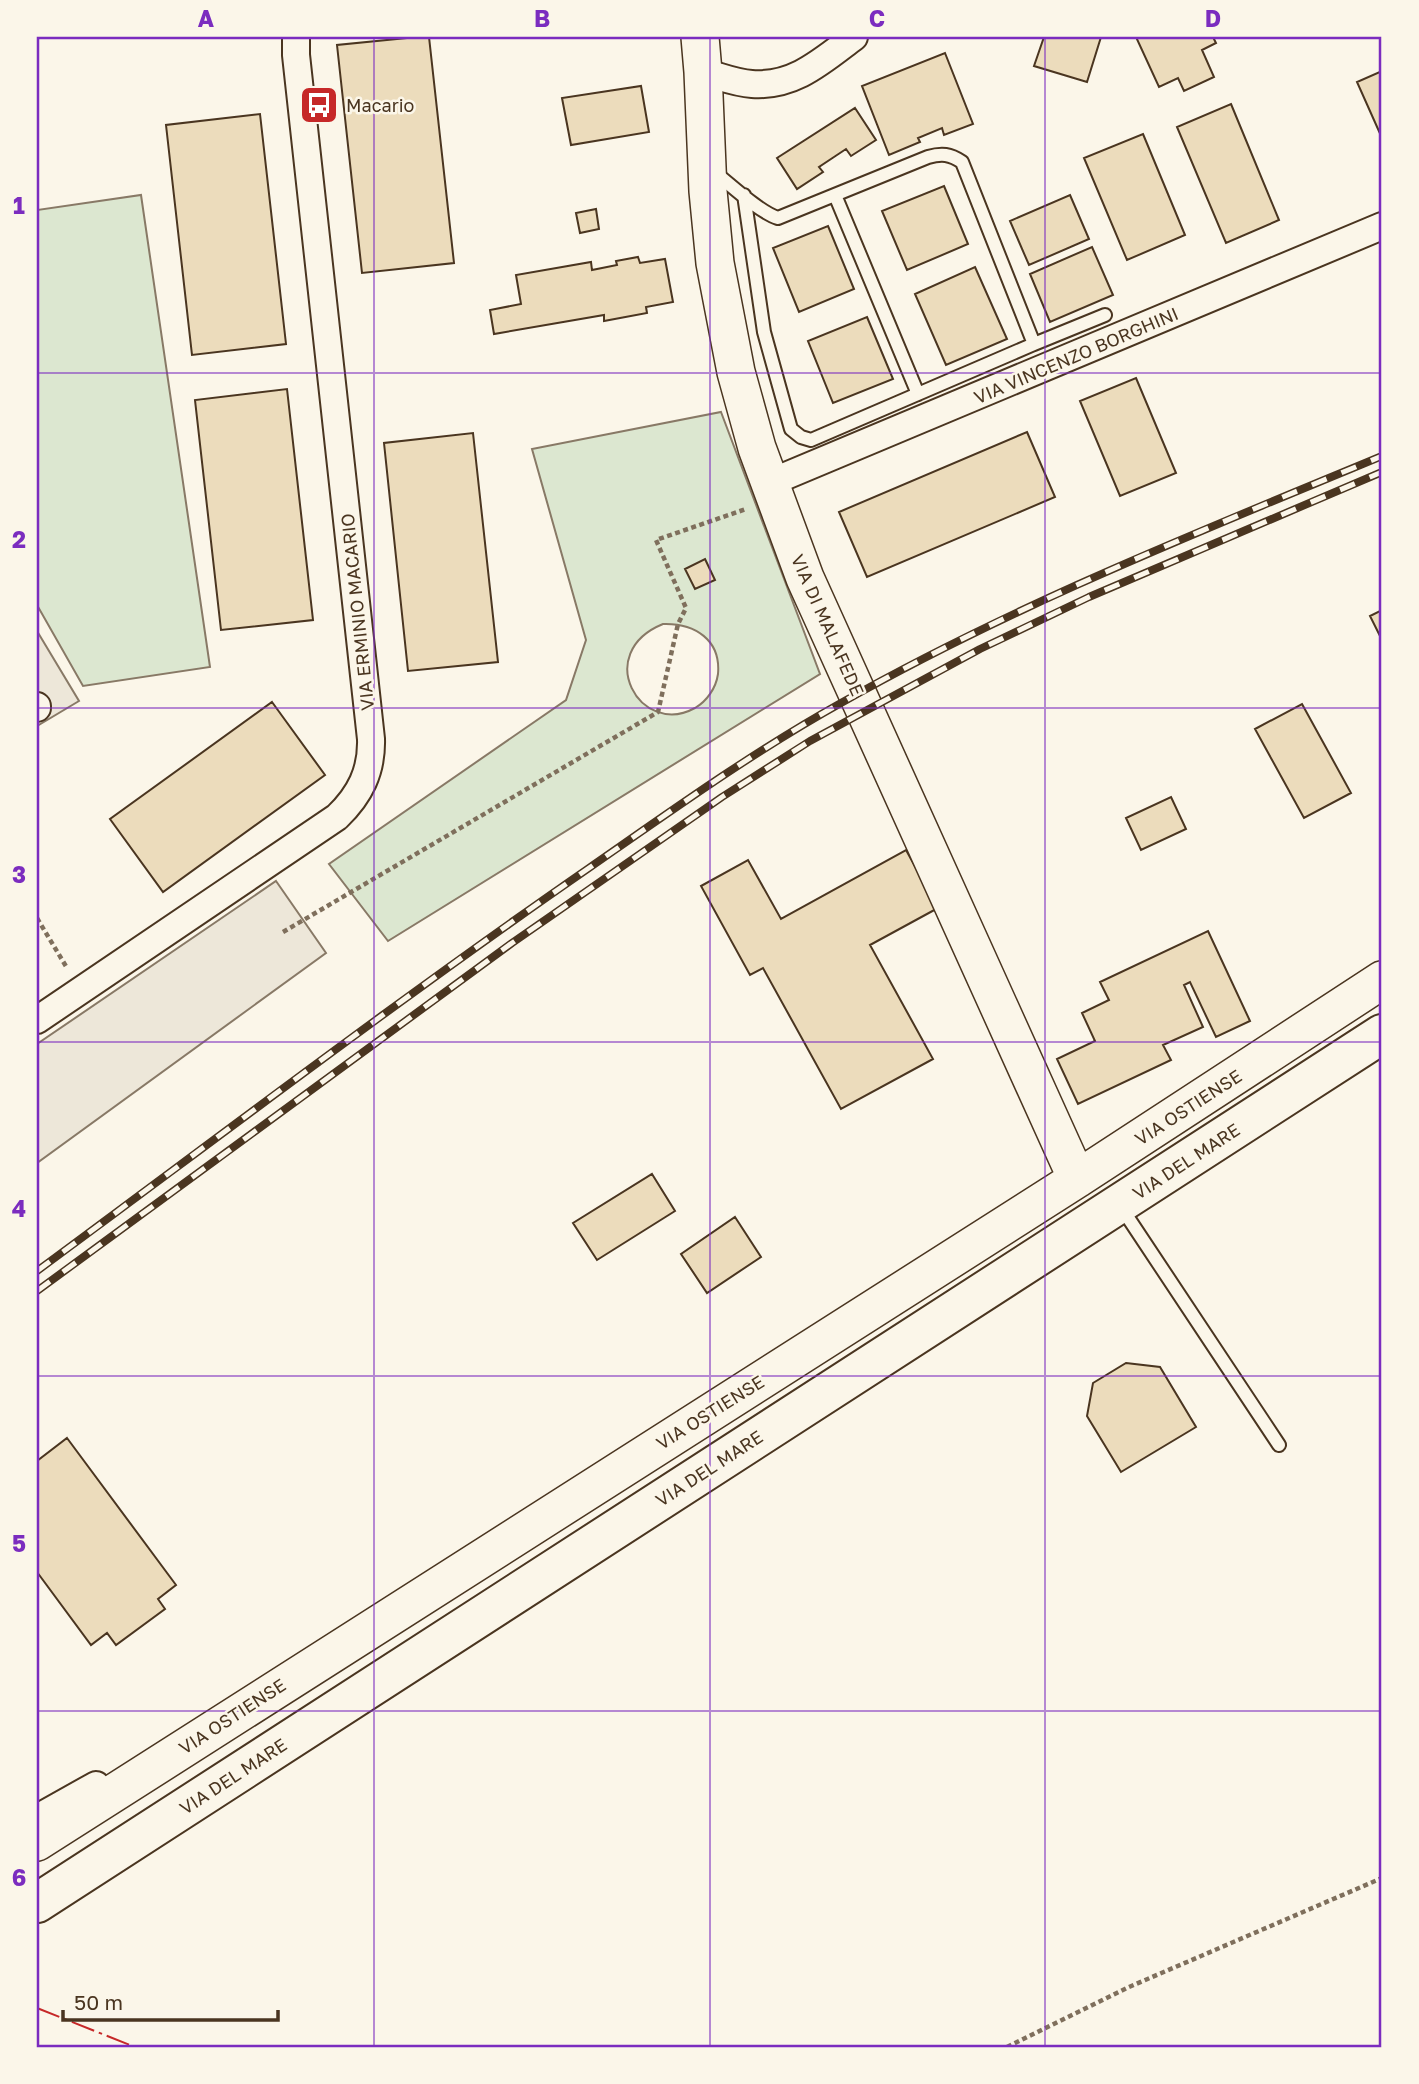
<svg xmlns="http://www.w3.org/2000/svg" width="1419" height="2084" font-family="'Golos Text',sans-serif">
<rect width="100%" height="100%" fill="#fbf6e9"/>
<path fill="#dce7d0" stroke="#887966" stroke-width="2" fill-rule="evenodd" d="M141,195L210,667L83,686L37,605V210Z
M721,412L820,674L388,941L329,864L566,700L586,640L532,449ZM663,624C695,623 721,640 718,674C716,688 707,701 695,708C640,738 592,653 663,624Z"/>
<path fill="#ede7d9" stroke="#887966" stroke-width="2" d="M37,631L79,701L37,726Z
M276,881L326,953L37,1163V1044Z"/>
<path fill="#ecdcbc" stroke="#4a3520" stroke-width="2" d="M417,37H429L454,263L362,273L337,45Z
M1044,37H1101L1087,82L1034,66Z
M1136,37H1213L1216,43L1202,50L1214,77L1184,91L1178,78L1159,87Z
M945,53L973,124L944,135L942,128L918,138L920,142L889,155L862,86Z
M1382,71V138L1357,82Z
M641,86L649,132L571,145L562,98Z
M1231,104L1279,220L1226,243L1177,127Z
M855,108L876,140L851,156L846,149L819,167L823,172L797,189L777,158Z
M260,114L286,344L192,355L166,125Z
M1143,134L1185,235L1127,260L1084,158Z
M944,186L968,244L907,270L882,211Z
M1070,195L1089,239L1029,265L1010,221Z
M596,209L599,229L580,233L576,213Z
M828,226L854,289L799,312L773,248Z
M1092,247L1113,295L1050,322L1030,274Z
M638,257L640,263L665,259L673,302L646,307L647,313L604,321V315L494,334L490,310L521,304L516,275L591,262L592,270L617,265L616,261Z
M975,267L1007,339L946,365L915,294Z
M867,317L893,379L833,403L808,341Z
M1136,378L1176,473L1120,496L1080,401Z
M287,389L313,620L221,630L195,400Z
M1027,432L1055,497L867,577L839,512Z
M473,433L498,662L408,671L384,443Z
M705,559L715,580L695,589L685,569Z
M1382,610V640L1370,616Z
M272,702L325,775L163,892L110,819Z
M1302,704L1351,793L1304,818L1255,729Z
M1171,797L1186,829L1141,850L1126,818Z
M906,850L938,908L870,945L933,1059L841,1109L763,968L750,975L701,886L748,860L781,919Z
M1208,931L1250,1021L1216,1037L1190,982L1184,985L1203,1027L1163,1045L1171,1060L1078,1104L1057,1059L1095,1041L1082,1013L1109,1000L1100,982Z
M652,1174L675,1211L597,1260L573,1223Z
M735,1217L761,1257L707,1293L681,1254Z
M1126,1363L1160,1367L1196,1427L1121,1472L1087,1416L1093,1383Z
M67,1438L176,1585L158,1599L165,1609L116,1645L107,1633L91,1645L37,1572V1461Z"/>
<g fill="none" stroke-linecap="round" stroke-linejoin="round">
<defs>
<path id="lane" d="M713,171C730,184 759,212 778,218L928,157C942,153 950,154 962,162L1034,344L811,440L801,437L791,429L764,332L744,195
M835,195L918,394
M1034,344L1105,315
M1121,1207L1279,1445"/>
<path id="street" d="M703,72C719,76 735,83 752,84C794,87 822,61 854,37
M769,483L1382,226
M37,706V708
M37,1020L337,817C360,795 372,771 371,739L296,55V37
M37,1818L96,1785"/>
<path id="secondary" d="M700,37L703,72L708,191L715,263L736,372L757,448L805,578L1077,1179
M37,1842L1077,1179L1382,980"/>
<path id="primary" d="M37,1903L1382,1034"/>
</defs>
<use href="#lane" stroke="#4a3520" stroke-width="16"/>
<use href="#street" stroke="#4a3520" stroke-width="30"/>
<use href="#secondary" stroke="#4a3520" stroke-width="40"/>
<use href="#primary" stroke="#4a3520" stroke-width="42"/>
<path stroke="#7f6f5c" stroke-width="4.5" stroke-dasharray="5 3.5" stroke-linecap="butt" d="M37,918L67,968
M283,932L658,712L678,624L686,608L656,540L746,509
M1007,2047L1129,1987L1382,1878"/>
<use href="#lane" stroke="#fbf6e9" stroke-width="12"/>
<use href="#street" stroke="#fbf6e9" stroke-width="26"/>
<use href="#secondary" stroke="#fbf6e9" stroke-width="37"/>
<use href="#primary" stroke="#fbf6e9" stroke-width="38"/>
<defs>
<path id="rail" d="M37,1271C220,1136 401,998 589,868C671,811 753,752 841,703C1014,605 1199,532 1382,456
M37,1291L512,943L722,797L810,741L980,649L1089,597L1382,472"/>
</defs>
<use href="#rail" stroke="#4a3520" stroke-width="8"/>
<use href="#rail" stroke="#fbf6e9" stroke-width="5" stroke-dasharray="16" stroke-linecap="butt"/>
<path stroke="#c62828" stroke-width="2" stroke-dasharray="24 5 3.5 5" stroke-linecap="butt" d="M37,2008L135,2047"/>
</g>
<path fill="none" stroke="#7b2cbf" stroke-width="2" stroke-opacity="0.55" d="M374,37V2047M710,37V2047M1045,37V2047M37,373H1382M37,708H1382M37,1042H1382M37,1376H1382M37,1711H1382"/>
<defs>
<symbol id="bus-square" viewBox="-11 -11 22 22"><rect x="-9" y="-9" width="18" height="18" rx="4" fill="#c62828" stroke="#fbf6e9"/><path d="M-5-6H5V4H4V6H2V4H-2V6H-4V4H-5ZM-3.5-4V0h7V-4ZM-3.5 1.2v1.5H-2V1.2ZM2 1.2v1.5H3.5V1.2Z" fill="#fff"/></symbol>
</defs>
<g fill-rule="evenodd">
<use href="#bus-square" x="297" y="83" width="44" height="44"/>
</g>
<g text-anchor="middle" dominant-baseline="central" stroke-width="5" stroke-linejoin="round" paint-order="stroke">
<g font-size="18" fill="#4a3520" stroke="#fbf6e9" text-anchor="start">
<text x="346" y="105">Macario</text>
</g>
<g font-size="18" fill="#4a3520" stroke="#fbf6e9">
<text transform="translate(1076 355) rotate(-23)">VIA VINCENZO BORGHINI</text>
<text transform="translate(357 612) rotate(-96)">VIA ERMINIO MACARIO</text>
<text transform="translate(828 625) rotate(66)">VIA DI MALAFEDE</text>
<text transform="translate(1188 1107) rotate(-33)">VIA OSTIENSE</text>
<text transform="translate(1186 1161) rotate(-33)">VIA DEL MARE</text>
<text transform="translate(710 1412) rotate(-32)">VIA OSTIENSE</text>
<text transform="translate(709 1468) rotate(-33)">VIA DEL MARE</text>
<text transform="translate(232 1716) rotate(-33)">VIA OSTIENSE</text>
<text transform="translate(233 1776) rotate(-33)">VIA DEL MARE</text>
</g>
</g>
<rect width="1419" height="2084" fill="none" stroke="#fbf6e9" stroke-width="77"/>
<path d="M63 2010v10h215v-10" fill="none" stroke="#4a3520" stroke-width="3.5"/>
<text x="74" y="2010" font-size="21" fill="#4a3520" stroke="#fbf6e9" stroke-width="5" paint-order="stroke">50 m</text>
<rect x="38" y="38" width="1342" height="2008" fill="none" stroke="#7b2cbf" stroke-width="2.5"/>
<g font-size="23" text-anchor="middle" font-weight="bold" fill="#7b2cbf">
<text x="206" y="27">A</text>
<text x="542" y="27">B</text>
<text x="877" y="27">C</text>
<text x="1213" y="27">D</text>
<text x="19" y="214">1</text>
<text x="19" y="548">2</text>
<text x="19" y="883">3</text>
<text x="19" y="1217">4</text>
<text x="19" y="1552">5</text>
<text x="19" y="1886">6</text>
</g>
</svg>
